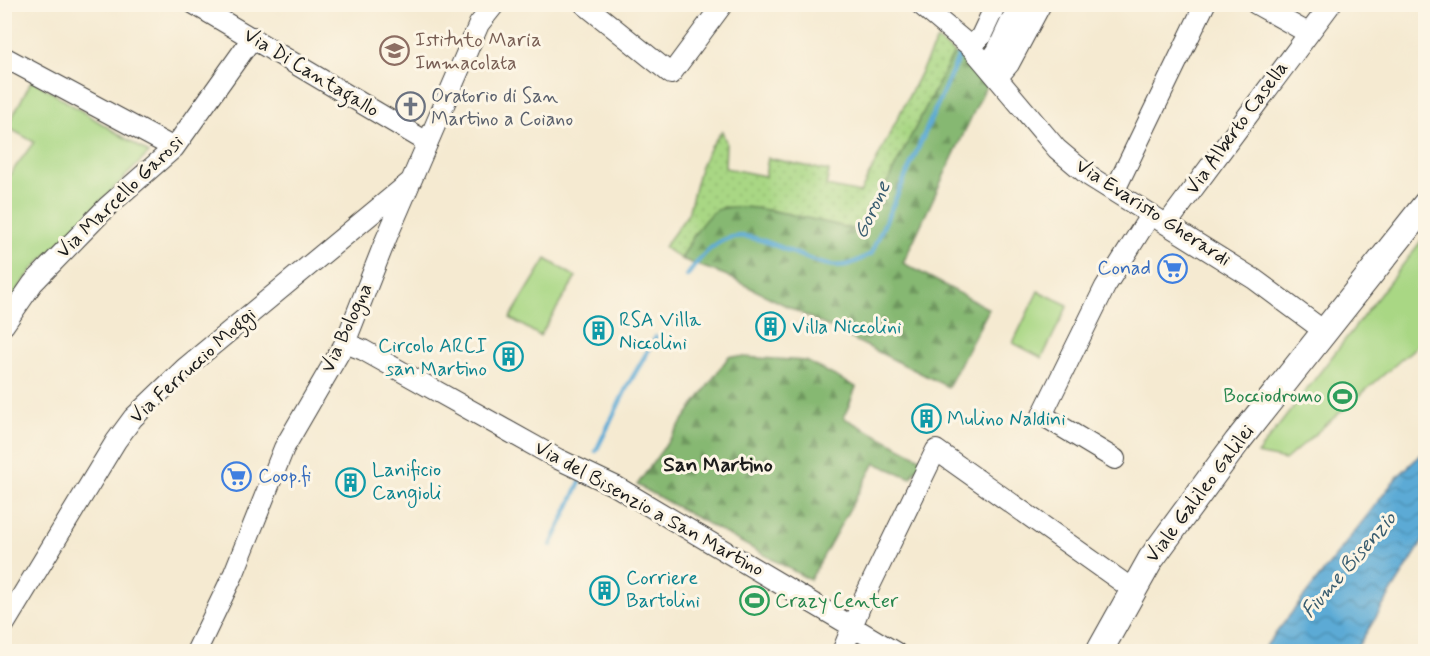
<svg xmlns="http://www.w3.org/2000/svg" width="1430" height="656" font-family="Mynerve,sans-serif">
<defs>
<pattern id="grass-dots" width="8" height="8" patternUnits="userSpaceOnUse" patternTransform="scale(1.5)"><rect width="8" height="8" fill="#a9d784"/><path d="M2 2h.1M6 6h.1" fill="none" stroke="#91b871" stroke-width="1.8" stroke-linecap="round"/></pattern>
<pattern id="forest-firs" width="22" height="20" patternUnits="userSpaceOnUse" patternTransform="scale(1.5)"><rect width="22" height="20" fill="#86b872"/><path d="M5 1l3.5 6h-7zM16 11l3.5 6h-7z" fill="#6d955d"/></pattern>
<pattern id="water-waves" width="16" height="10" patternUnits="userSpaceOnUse" patternTransform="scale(1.5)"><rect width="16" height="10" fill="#5baad5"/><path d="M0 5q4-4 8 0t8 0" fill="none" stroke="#4a8aac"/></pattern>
</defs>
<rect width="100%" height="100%" fill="#fcf5e5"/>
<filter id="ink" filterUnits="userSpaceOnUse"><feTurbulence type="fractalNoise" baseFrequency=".0167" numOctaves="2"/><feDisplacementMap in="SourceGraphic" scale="12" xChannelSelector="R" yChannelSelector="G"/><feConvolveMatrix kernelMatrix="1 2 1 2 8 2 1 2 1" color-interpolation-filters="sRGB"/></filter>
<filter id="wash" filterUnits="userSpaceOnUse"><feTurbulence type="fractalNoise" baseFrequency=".008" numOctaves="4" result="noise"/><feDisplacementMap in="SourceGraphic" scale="24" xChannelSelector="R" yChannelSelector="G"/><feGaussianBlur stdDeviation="1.35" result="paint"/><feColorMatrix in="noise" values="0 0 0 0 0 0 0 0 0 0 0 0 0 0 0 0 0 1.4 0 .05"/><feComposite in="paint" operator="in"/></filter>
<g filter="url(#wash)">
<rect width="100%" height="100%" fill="#f5ead1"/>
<path fill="url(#grass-dots)" stroke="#627a50" stroke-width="1.5" d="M937,40L954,53L862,232L770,210L723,207L694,235L681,259L664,247L688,214L700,168L710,147L722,131L726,142L725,168L765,176L768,158L829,171L826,186L860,193Z"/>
<path fill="url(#forest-firs)" stroke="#516a47" stroke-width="1.5" d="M954,53L971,66L987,84L903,263L989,309L948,387L725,275L681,259C690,243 698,225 712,213C734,194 834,226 862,231Z
M729,356L806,361L856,387L844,418L924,460L911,478L875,463L810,580L637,485Z"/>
<path fill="#a9d784" stroke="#627a50" stroke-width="1.5" d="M32,80L149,153L33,269L5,307V181L34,142L7,127Z
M1425,236V339L1285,460L1257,454Z
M546,259L576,277L540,336L510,318Z
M1038,291L1068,305L1042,358L1013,343Z"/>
<path fill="url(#water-waves)" stroke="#3c6378" stroke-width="1.5" d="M1425,451V538L1355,651H1262L1397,477Z"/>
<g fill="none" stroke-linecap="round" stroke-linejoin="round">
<path stroke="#5baad5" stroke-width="4.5" d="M687,276C729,215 751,237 809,259C821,264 837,268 850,264C857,262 864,257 871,254L959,56
M596,451L627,387L656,337
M551,545L580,482"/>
</g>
</g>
<g filter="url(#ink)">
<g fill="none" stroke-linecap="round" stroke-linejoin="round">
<defs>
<path id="minor" d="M194,4L427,142
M584,4L671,74L723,4
M920,4L971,47L1057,149L1089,176L1254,279L1324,331
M1256,4L1308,33
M971,47L981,36L996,4
M4,57L174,148
M987,65L997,51L1019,4
M998,77L1009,64L1041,4
M1115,190L1205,4
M1167,224L1331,4
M4,325L33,283L108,206L174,148L253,37
M345,343L363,350L558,459L617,487L895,652
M1115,459L1042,415L1105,287L1151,214
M4,625L116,441L133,418L185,368L410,182
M196,652L234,573L284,448L345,343L386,239L479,24L495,4
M842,652L862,602L936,450L1132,589"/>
<path id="major" d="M1099,652L1151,559L1237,442L1426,204"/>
</defs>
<use href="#minor" stroke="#3d3b37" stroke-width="22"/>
<use href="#major" stroke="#3d3b37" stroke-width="28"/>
<use href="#minor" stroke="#fff" stroke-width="20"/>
<use href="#major" stroke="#fff" stroke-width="26"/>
</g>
</g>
<defs>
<symbol id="school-ring" viewBox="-11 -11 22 22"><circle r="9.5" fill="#fcf5e5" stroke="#8d6e63" stroke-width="1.5"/><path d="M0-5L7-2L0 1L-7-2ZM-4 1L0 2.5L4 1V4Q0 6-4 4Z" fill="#8d6e63"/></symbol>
<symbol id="church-ring" viewBox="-11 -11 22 22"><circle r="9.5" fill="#fcf5e5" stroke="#6b7280" stroke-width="1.5"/><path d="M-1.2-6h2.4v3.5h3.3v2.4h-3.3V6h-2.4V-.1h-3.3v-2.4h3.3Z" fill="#6b7280"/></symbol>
<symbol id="supermarket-ring" viewBox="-11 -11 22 22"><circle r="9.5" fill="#fcf5e5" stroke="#3f7fe0" stroke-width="1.5"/><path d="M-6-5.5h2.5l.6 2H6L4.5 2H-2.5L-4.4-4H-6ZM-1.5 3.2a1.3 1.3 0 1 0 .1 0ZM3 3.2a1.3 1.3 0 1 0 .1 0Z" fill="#3f7fe0"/></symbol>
<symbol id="building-ring" viewBox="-11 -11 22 22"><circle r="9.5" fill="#fcf5e5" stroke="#0f9aa8" stroke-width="1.5"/><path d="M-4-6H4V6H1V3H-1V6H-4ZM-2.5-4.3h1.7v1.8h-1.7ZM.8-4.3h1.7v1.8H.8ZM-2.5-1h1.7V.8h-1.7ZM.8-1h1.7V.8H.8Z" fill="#0f9aa8"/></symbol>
<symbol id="stadium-ring" viewBox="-11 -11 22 22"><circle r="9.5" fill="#fcf5e5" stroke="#2e9e5b" stroke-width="1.5"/><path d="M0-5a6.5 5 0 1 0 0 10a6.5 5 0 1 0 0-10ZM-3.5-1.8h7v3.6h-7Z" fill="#2e9e5b"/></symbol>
</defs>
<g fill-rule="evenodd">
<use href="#school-ring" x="378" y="34" width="33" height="33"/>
<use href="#church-ring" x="394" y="90" width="33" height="33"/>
<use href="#supermarket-ring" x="1156" y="252" width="33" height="33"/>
<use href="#building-ring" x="754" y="310" width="33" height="33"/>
<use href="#building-ring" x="582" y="314" width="33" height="33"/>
<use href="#building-ring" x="492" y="340" width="33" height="33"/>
<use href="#stadium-ring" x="1326" y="380" width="33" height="33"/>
<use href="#building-ring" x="910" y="402" width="33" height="33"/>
<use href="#supermarket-ring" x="220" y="460" width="33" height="33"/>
<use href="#building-ring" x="334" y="466" width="33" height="33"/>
<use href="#building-ring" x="588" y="574" width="33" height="33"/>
<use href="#stadium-ring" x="738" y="584" width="33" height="33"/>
</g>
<g text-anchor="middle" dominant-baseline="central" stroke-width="6" stroke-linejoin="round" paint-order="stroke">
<g font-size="20" fill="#785e54" stroke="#fcf5e5" text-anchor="start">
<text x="415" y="40">Istituto Maria<tspan x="415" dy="23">Immacolata</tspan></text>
</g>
<g font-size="20" fill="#1c1c1c" stroke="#fcf5e5">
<text transform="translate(311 73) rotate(31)">Via Di Cantagallo</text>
<text transform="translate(1237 128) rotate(-54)">Via Alberto Casella</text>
<text transform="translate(120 197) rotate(-44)">Via Marcello Garosi</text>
<text transform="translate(1153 213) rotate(33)">Via Evaristo Gherardi</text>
<text transform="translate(347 328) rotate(-65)">Via Bologna</text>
<text transform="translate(193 366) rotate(-42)">Via Ferruccio Moggi</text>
<text transform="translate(1200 494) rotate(-53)">Viale Galileo Galilei</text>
<text transform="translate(649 509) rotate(29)">Via del Bisenzio a San Martino</text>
</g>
<g font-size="20" fill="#5b616d" stroke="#fcf5e5" text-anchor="start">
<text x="431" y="96">Oratorio di San<tspan x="431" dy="23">Martino a Coiano</tspan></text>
</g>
<g font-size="20" fill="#366cbe" stroke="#fcf5e5" text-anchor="end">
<text x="1151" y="268">Conad</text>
<text x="258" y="476" text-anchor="start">Coop.fi</text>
</g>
<g font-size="20" fill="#0d838f" stroke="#fcf5e5" text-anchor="start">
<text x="619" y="320">RSA Villa<tspan x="619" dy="23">Niccolini</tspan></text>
<text x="792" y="327">Villa Niccolini</text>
<text x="487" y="346" text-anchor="end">Circolo ARCI<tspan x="487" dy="23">san Martino</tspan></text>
<text x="947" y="419">Mulino Naldini</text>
<text x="372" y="470">Lanificio<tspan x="372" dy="23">Cangioli</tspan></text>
<text x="626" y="578">Corriere<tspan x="626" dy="23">Bartolini</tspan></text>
</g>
<g font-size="20" fill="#27864d" stroke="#fcf5e5" text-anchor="end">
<text x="1322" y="396">Bocciodromo</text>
<text x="775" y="601" text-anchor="start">Crazy Center</text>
</g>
<g font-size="21" font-style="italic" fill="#385c6f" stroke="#fcf5e5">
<text transform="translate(872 210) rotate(-65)">Gorone</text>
<text transform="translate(1349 565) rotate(-49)">Fiume Bisenzio</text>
</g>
<g font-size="21" font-weight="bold" fill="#1c1c1c" stroke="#fcf5e5">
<text x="718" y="465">San Martino</text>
</g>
</g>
<rect width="1430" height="656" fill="none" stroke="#fcf5e5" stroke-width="24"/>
</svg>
